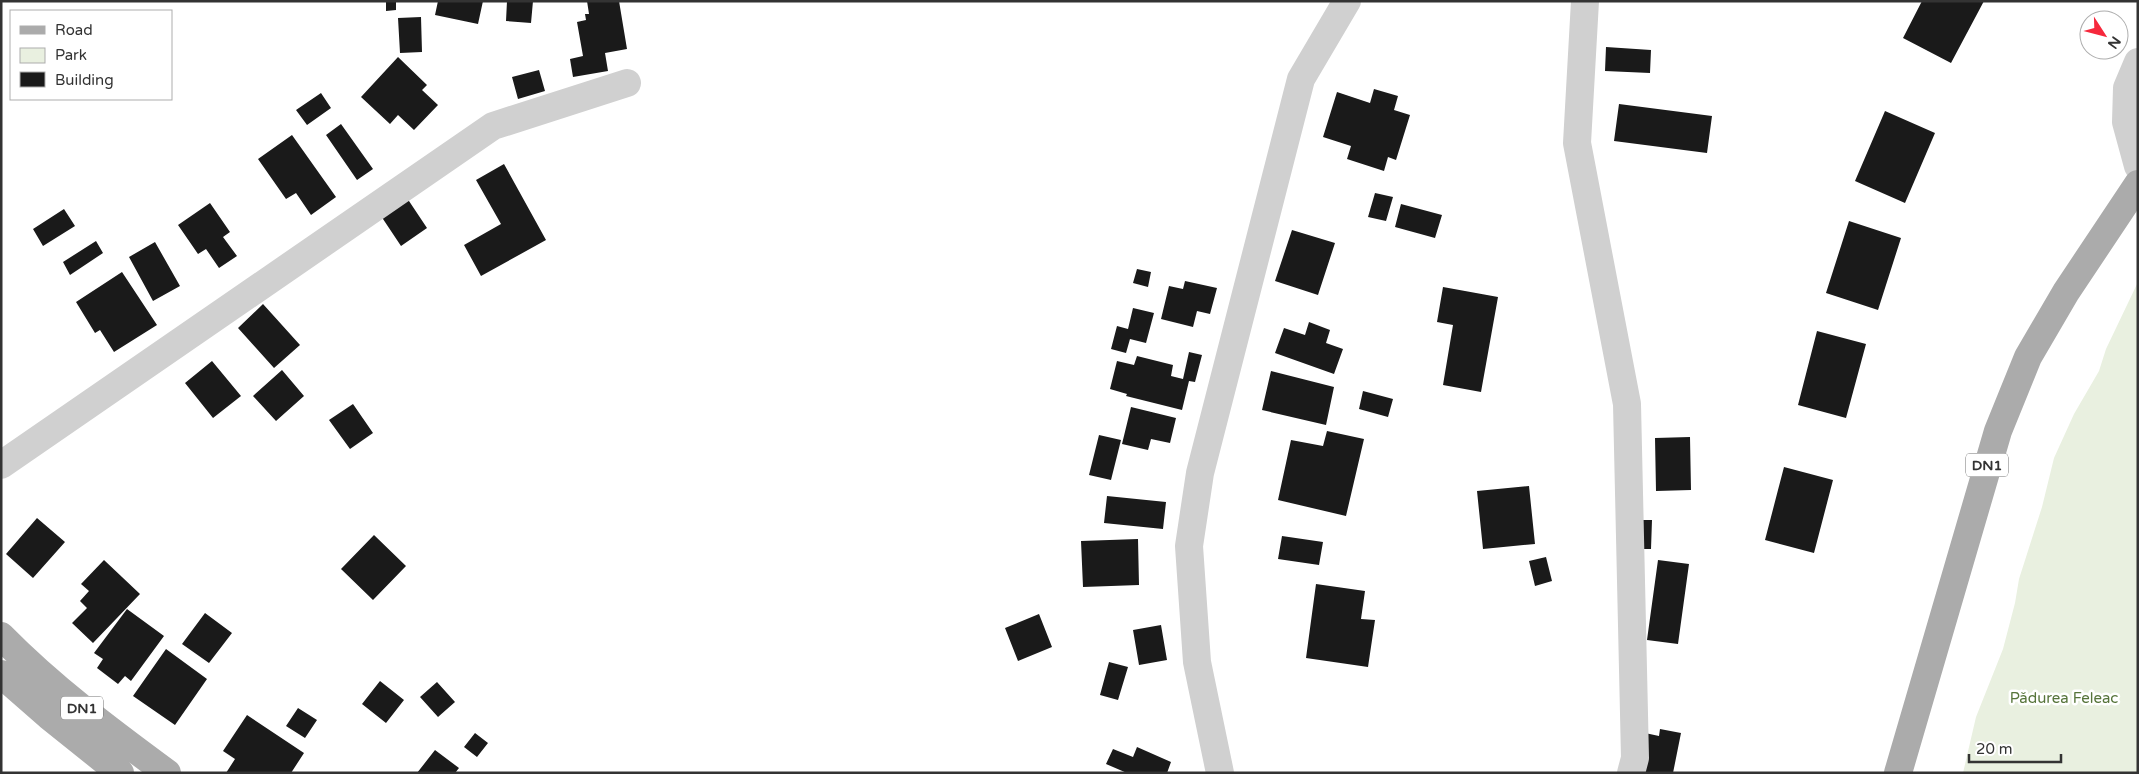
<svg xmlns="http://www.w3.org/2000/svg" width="2139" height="774" font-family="'Varela Round',sans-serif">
<rect width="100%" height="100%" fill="#fff"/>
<path fill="#e9f0e0" d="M2138,282V773H1963L1976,717L2003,649L2015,603L2019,579L2042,507L2054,458L2074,414L2099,371L2106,349Z"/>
<path fill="#1a1a1a" d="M386,1H396V10L386,11Z
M438,1H483L478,24L435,15Z
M507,1H533L531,23L506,21Z
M587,1H619L627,49L605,53L608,71L573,77L570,59L583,56L577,22L586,20L585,14H589Z
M1922,1H1984L1951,63L1903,38Z
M421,17L422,52L400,53L398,18Z
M1606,47L1651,50L1650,73L1605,71Z
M398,57L427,85L422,90L438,105L414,130L398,115L390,124L361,97Z
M539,70L545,91L518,99L512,77Z
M1374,89L1398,96L1394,110L1410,115L1396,160L1388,157L1384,171L1347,159L1351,146L1323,137L1337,92L1370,103Z
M321,93L331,108L307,125L296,110Z
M1619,104L1712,116L1707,153L1614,141Z
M1885,111L1935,133L1905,203L1855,181Z
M341,124L373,169L357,180L326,135Z
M292,135L336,197L311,215L296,193L286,199L258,159Z
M504,164L546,240L481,276L464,245L501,224L476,180Z
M1375,193L1393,197L1386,221L1368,217Z
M405,195L427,228L401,246L379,213Z
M210,203L230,232L223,237L237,256L219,268L206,249L198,254L178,225Z
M1401,204L1442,215L1435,238L1395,227Z
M64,209L75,226L43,246L33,229Z
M1849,221L1901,238L1878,310L1826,293Z
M1292,230L1335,243L1318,295L1275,281Z
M96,241L103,253L70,275L63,262Z
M155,242L180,286L153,301L129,257Z
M1137,269L1151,272L1148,287L1133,283Z
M122,272L157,325L114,352L100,330L95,333L76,302Z
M1185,281L1217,288L1210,314L1197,311L1193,327L1161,319L1169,286L1183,289Z
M1443,287L1498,297L1481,392L1443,385L1453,325L1437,322Z
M263,304L300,345L274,368L238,328Z
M1133,308L1154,313L1146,343L1130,339L1126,353L1111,349L1117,326L1128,329Z
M1309,322L1330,330L1326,343L1343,349L1334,374L1275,353L1284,328L1305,335Z
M1817,331L1866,344L1846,418L1798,405Z
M1189,352L1202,355L1195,382L1189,381L1182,410L1126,396L1127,394L1110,389L1117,361L1134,365L1137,356L1173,365L1171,376L1183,379Z
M212,361L241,396L213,418L185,383Z
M282,370L304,396L276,421L253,396Z
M1271,371L1334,387L1326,425L1262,410Z
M1363,391L1393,399L1388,417L1359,409Z
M353,404L373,433L350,449L329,420Z
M1131,407L1176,418L1170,443L1151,439L1148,450L1122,444Z
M1327,431L1364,439L1346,516L1278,500L1291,440L1323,446Z
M1099,435L1121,440L1111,480L1089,475Z
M1690,437L1691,490L1656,491L1655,438Z
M1784,467L1833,480L1814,553L1765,540Z
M1529,486L1535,544L1483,549L1477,491Z
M1107,496L1166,502L1163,529L1104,523Z
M37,518L65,542L33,578L6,554Z
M1643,520H1652L1651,549H1643Z
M374,535L406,566L373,600L341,569Z
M1282,536L1323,542L1319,565L1278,559Z
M1138,539L1139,585L1083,587L1081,541Z
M1546,557L1552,581L1535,586L1529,561Z
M104,560L140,594L93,643L72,623L87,608L80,601L89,591L81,584Z
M1658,560L1689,564L1678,644L1647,640Z
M1316,584L1365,591L1361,619L1375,620L1368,667L1306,658Z
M127,609L164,636L131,681L125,676L118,684L97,668L103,659L94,653Z
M205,613L232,633L209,663L182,644Z
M1039,614L1052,647L1018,661L1005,628Z
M1161,625L1167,660L1139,665L1133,630Z
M166,649L207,679L175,725L133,696Z
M1109,662L1128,667L1118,700L1100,695Z
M380,681L404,700L386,723L362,704Z
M437,682L455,702L438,717L420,697Z
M298,708L317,720L305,738L286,726Z
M247,715L304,753L291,773H226L235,759L223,751Z
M1660,729L1681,733L1673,773H1636L1645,733L1659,736Z
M475,733L488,743L477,757L464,747Z
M1137,747L1171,762L1167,773H1127L1106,764L1113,749L1133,757Z
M435,750L459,768L455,773H417Z"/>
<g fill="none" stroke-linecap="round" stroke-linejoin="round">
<path stroke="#d0d0d0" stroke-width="28" d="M1585,1L1577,143L1627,404L1635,758L1631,773
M2138,62L2127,88L2126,122L2138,166
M1,465L493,126L627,83
M1220,773L1197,662L1189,546L1200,473L1301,79L1347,1"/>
<path stroke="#ababab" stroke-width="28" d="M1,636C51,687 110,731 167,773
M1,674L49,716L120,773
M1898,773L1998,431L2028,357L2066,292L2138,184"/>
</g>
<g text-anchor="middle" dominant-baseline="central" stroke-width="5" stroke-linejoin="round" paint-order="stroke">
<g fill="#fff" stroke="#707070" stroke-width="1">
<rect x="1966" y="453.5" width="42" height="23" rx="4"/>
<rect x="61" y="696.5" width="42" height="23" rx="4"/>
</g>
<g font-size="14" font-weight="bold" fill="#333">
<text x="1987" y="465">DN1</text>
<text x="82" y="708">DN1</text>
</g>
<g font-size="15" fill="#56743a" stroke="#fff">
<text x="2064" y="698">Pădurea Feleac</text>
</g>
</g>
<rect width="2139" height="774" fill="none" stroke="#333333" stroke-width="5"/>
<rect x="10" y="10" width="162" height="90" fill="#ffffff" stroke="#adadad"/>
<rect x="20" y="26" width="25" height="8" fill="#ababab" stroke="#adadad"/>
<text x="55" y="35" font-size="15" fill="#333333">Road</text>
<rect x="20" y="48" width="25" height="15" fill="#e9f0e0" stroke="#adadad"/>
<text x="55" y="60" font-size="15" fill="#333333">Park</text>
<rect x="20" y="72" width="25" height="15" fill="#1a1a1a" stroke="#adadad"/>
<text x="55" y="85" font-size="15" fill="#333333">Building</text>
<g transform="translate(2104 35) rotate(126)"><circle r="24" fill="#ffffff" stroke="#adadad"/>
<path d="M0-4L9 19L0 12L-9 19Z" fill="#f6283c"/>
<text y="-8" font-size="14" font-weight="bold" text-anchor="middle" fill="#333333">N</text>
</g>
<path d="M1969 754v8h92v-8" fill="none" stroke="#333333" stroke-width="2.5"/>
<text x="1976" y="754" font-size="15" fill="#333333" stroke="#ffffff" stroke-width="4" paint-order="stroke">20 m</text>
</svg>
